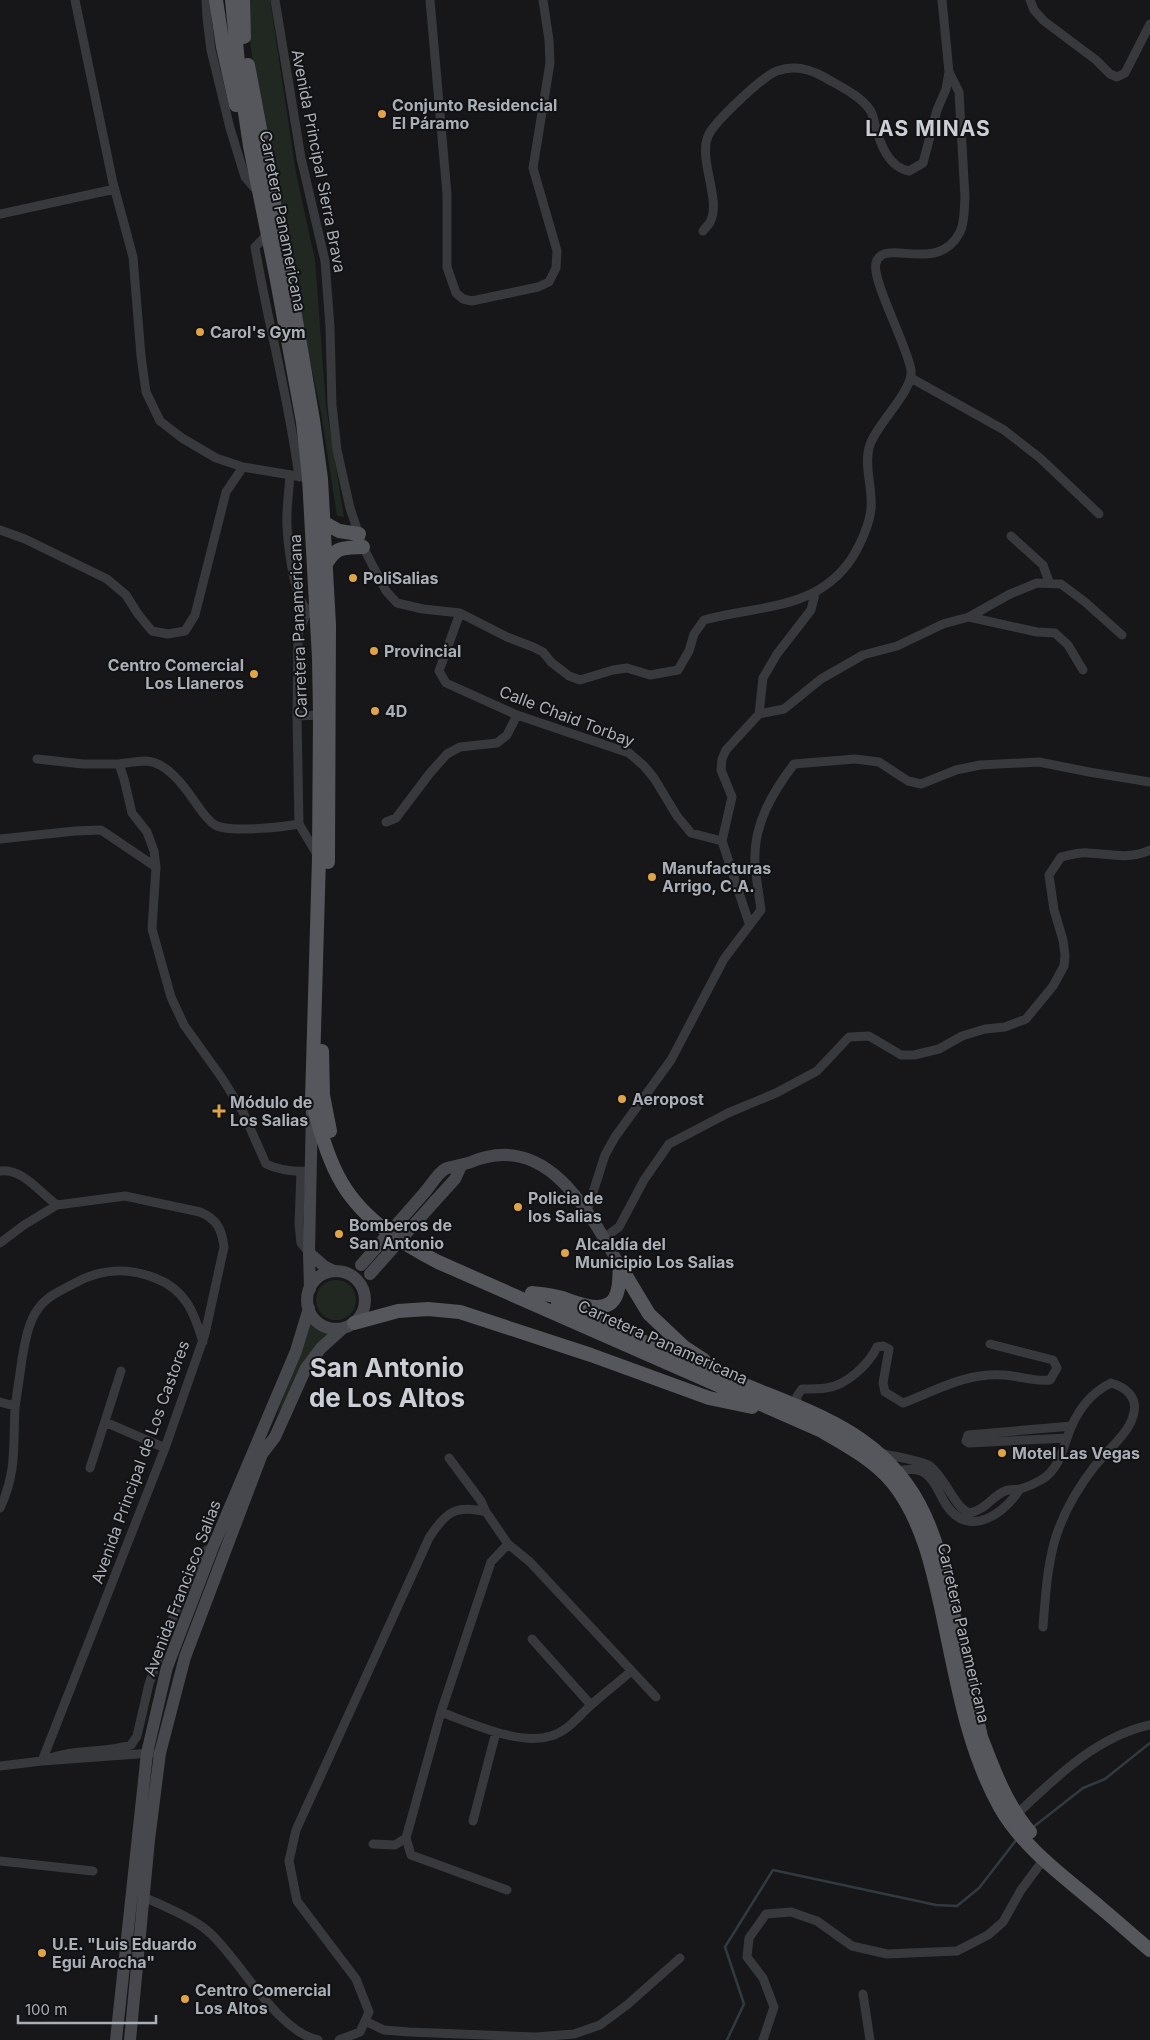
<svg xmlns="http://www.w3.org/2000/svg" width="1150" height="2040" font-family="Inter,sans-serif">
<rect width="100%" height="100%" fill="#171719"/>
<path fill="#212822" d="M247,0H270L296,173L315,260L326,406L344,517L337,516L321,412L282,229L257,93L247,18Z
M316 1300a20 20 0 1 1 40 0a20 20 0 1 1-40 0Z
M308,1318L322,1331L330,1333L291,1391L276,1417L290,1379Z"/>
<g fill="none" stroke-linecap="round" stroke-linejoin="round">
<path stroke="#313a40" stroke-width="2.5" d="M1032,1828L1083,1788L1105,1779L1150,1743
M727,2040L744,2004L725,1947L773,1870L936,1905L957,1906L979,1888L1017,1839"/>
<path stroke="#38393d" stroke-width="9" d="M75,0L113,183L133,257L141,356L146,392L160,421L182,438L216,458L243,467
M206,0L207,18L211,50L230,128L245,177L258,192
M275,0L301,158L325,261L330,327L332,405L337,450L350,508L363,547L386,591L397,603L423,609L460,613L507,637L533,647L543,652L551,662L569,676L580,680L613,670L627,668L650,675L678,670L689,651L694,634L704,620C758,605 817,611 852,558C861,543 869,526 871,509C873,489 864,467 869,448C874,426 914,391 911,370C907,345 871,279 876,263C883,236 938,276 960,232C965,222 964,209 965,198L959,92L949,72
M430,0L447,194V267L456,293L463,299L472,301L538,287L549,282L556,268L557,251L533,168L550,63L549,40L543,0
M1030,0L1034,10L1044,21L1096,60L1110,74L1117,77L1125,73L1150,24
M0,214L115,189
M703,231C705,228 709,225 710,222C722,201 698,160 708,136C714,122 763,76 777,71C793,65 810,69 824,77C839,86 860,95 870,110C873,114 874,120 875,125C880,143 888,167 909,171L923,163L937,110L946,89L949,72L942,0
M268,234L255,247C268,324 289,399 299,477
M911,378L1004,430L1040,458L1099,514
M290,475C289,492 286,510 287,526C288,545 294,605 312,614
M0,530L25,539L107,579L126,595L138,614L152,631L168,634L185,631L195,615L226,492L243,467L309,478
M1011,536L1043,565L1049,582
M460,613L439,671L446,683L517,715L629,753L644,766L654,778L677,816L691,833L722,841L749,923
M969,617L1037,632L1055,633L1068,645L1083,670
M759,714L763,678L777,654L811,610L815,594
M297,716L320,715
M37,759L83,764H119
M386,822L396,818L430,773L447,754L460,747L497,743L507,735L517,715
M299,824L297,716L298,634L307,612
M0,839L75,831L101,830L156,867
M722,841L732,797L721,770L722,759L726,750L759,714L784,709L821,679L863,655L897,646L943,624L969,617L1010,594L1037,583L1061,584L1085,602L1122,635
M0,1171C23,1168 40,1193 57,1205
M310,1171C296,1172 279,1170 266,1164L243,1112L222,1078L184,1025L171,997L152,929L156,867L154,851L147,832L132,813L124,779L119,764C127,763 137,761 146,761C167,762 184,786 195,802C200,809 207,820 215,825C229,833 283,827 299,824L318,856
M301,1172L299,1224L301,1243L309,1253
M587,1211L605,1155L615,1137L671,1060L724,959L761,910C759,894 756,879 755,863C753,825 772,793 794,764L855,759L879,762L908,781L921,784L956,770L980,765L1039,762L1089,772L1150,782
M604,1238L619,1227L644,1180L669,1144L728,1113L776,1093L817,1071L849,1037L869,1036L901,1055H914L939,1049L962,1036L985,1029L1005,1027L1026,1019L1053,986L1064,966L1065,955L1063,940L1054,910L1049,875L1061,857C1070,855 1080,852 1088,853C1110,854 1130,860 1150,850
M0,1243L24,1225L57,1205L125,1196L200,1212C217,1219 222,1230 224,1247L205,1334L165,1448L42,1761
M0,1402L15,1406
M797,1405V1396L802,1389C810,1389 818,1389 826,1388C846,1386 869,1364 877,1347L883,1346L889,1349L883,1383L885,1392L903,1403C937,1390 967,1372 1004,1375C1020,1376 1034,1382 1050,1380L1057,1368L1053,1360L990,1344
M105,1422L165,1448
M1067,1438L969,1443L966,1441L968,1435L1072,1426
M881,1453C892,1456 922,1461 930,1466C946,1478 954,1508 970,1513C987,1509 992,1496 1005,1491C1010,1489 1016,1490 1020,1489C1027,1487 1036,1483 1041,1480C1057,1471 1062,1453 1067,1438C1075,1414 1088,1394 1111,1383C1126,1387 1139,1398 1133,1416C1129,1433 1105,1453 1094,1467C1051,1523 1048,1559 1043,1627
M449,1458L481,1501L486,1512
M90,1468L121,1371
M897,1471C905,1469 919,1468 926,1474C937,1482 939,1495 947,1506C970,1539 1004,1513 1020,1489
M0,1508C17,1473 13,1445 15,1408C17,1392 20,1375 22,1359C25,1343 28,1322 38,1309C47,1296 62,1290 75,1283C100,1269 128,1267 155,1278C186,1290 194,1312 203,1342
M532,1639L591,1705
M441,1712C471,1723 519,1746 551,1736C568,1731 578,1717 590,1706C603,1694 618,1683 631,1671
M42,1761C74,1748 100,1754 131,1745L137,1736L149,1684L169,1627L193,1569L200,1554L213,1547
M0,1766L42,1761L152,1753
M1017,1814C1056,1777 1096,1737 1150,1725
M473,1821L496,1732
M373,1844L395,1845L406,1838
M0,1861L93,1871
M507,1890L411,1855L406,1838L441,1712L491,1562L508,1544
M144,1897C163,1906 196,1919 211,1934C242,1963 277,2031 318,2040
M863,1994L870,2040
M365,2021L384,2030L409,2032L536,2037L574,2034L600,2025L627,2005L680,1958
M339,2040L360,2032L369,2012L356,1979L297,1901L289,1861L296,1830L429,1538C445,1513 455,1504 486,1512L508,1544L530,1562L656,1697
M763,2040L774,2007L763,1978L747,1957L749,1938L766,1914L791,1912L817,1921L852,1946L887,1954L957,1951L988,1935L1003,1922L1021,1890L1044,1859"/>
<path stroke="#47484d" stroke-width="12" d="M425,1192C431,1185 438,1173 445,1169C450,1166 464,1165 471,1162C547,1130 589,1212 620,1266
M435,1201L455,1179L461,1166
M309,1253L324,1266L334,1271
M307 1300a29 29 0 1 1 58 0a29 29 0 1 1-58 0Z
M310,1289L309,1253L312,1108
M116,2040L147,1753L167,1667L213,1547L296,1351L309,1308
M130,2040L149,1840L160,1753L185,1657L262,1454L275,1437L306,1368L321,1348L342,1329"/>
<path stroke="#55575c" stroke-width="14" d="M216,0L223,47L236,105
M232,0L239,73L250,146L276,275L303,422L309,478L319,658L320,715L319,858L312,1100C319,1126 326,1153 338,1176C359,1217 399,1242 438,1262L820,1430C846,1445 874,1460 893,1483C923,1521 933,1570 943,1616C957,1681 967,1748 1000,1807C1023,1848 1066,1878 1101,1908C1118,1922 1133,1936 1150,1950
M243,0L244,37
M248,65L297,326L313,420L321,479L329,625L328,862
M323,522L339,531L359,534
M325,566C336,546 342,548 363,547
M322,1051L323,1095L330,1131
M620,1266L649,1314L684,1347L704,1360
M532,1293C542,1294 553,1295 562,1298C580,1304 612,1319 618,1289C620,1282 619,1274 620,1266
M558,1304C615,1329 671,1354 728,1378C802,1410 877,1427 919,1504C940,1543 947,1588 957,1630C964,1666 973,1701 981,1737C994,1771 1006,1804 1030,1832
M354,1323L398,1311L428,1309L460,1312L591,1355L709,1398L752,1407"/>
<path stroke="#47484d" stroke-width="12" d="M361,1265L425,1192
M370,1274L435,1201"/>
</g>
<g fill="#dfa448" stroke="#121214" stroke-width="2">
<circle cx="382" cy="114" r="5"/>
<circle cx="200" cy="332" r="5"/>
<circle cx="353" cy="578" r="5"/>
<circle cx="374" cy="651" r="5"/>
<circle cx="254" cy="674" r="5"/>
<circle cx="375" cy="711" r="5"/>
<circle cx="652" cy="877" r="5"/>
<circle cx="622" cy="1099" r="5"/>
<path d="M216.5 1103.5h5v5h5v5h-5v5h-5v-5h-5v-5h5z"/>
<circle cx="518" cy="1207" r="5"/>
<circle cx="339" cy="1234" r="5"/>
<circle cx="565" cy="1253" r="5"/>
<circle cx="1002" cy="1453" r="5"/>
<circle cx="42" cy="1953" r="5"/>
<circle cx="185" cy="1999" r="5"/>
</g>
<g text-anchor="middle" dominant-baseline="central" stroke-width="4" stroke-linejoin="round" paint-order="stroke">
<g font-size="16" font-weight="bold" fill="#aaafb7" stroke="#121214" text-anchor="start">
<text x="392" y="105">Conjunto Residencial<tspan x="392" dy="18">El Páramo</tspan></text>
<text x="210" y="332">Carol's Gym</text>
<text x="363" y="578">PoliSalias</text>
<text x="384" y="651">Provincial</text>
<text x="244" y="665" text-anchor="end">Centro Comercial<tspan x="244" dy="18">Los Llaneros</tspan></text>
<text x="385" y="711">4D</text>
<text x="662" y="868">Manufacturas<tspan x="662" dy="18">Arrigo, C.A.</tspan></text>
<text x="632" y="1099">Aeropost</text>
<text x="230" y="1102">Módulo de<tspan x="230" dy="18">Los Salias</tspan></text>
<text x="528" y="1198">Policia de<tspan x="528" dy="18">los Salias</tspan></text>
<text x="349" y="1225">Bomberos de<tspan x="349" dy="18">San Antonio</tspan></text>
<text x="575" y="1244">Alcaldía del<tspan x="575" dy="18">Municipio Los Salias</tspan></text>
<text x="1012" y="1453">Motel Las Vegas</text>
<text x="52" y="1944">U.E. "Luis Eduardo<tspan x="52" dy="18">Egui Arocha"</tspan></text>
<text x="195" y="1990">Centro Comercial<tspan x="195" dy="18">Los Altos</tspan></text>
</g>
<g font-size="16" fill="#aaafb7" stroke="#121214">
<text transform="translate(319 161) rotate(79)">Avenida Principal Sierra Brava</text>
<text transform="translate(283 221) rotate(79)">Carretera Panamericana</text>
<text transform="translate(298 626) rotate(-92)">Carretera Panamericana</text>
<text transform="translate(567 716) rotate(21)">Calle Chaid Torbay</text>
<text transform="translate(663 1342) rotate(24)">Carretera Panamericana</text>
<text transform="translate(140 1462) rotate(-70)">Avenida Principal de Los Castores</text>
<text transform="translate(182 1588) rotate(-69)">Avenida Francisco Salias</text>
<text transform="translate(964 1633) rotate(77)">Carretera Panamericana</text>
</g>
<g font-size="21" font-weight="bold" letter-spacing="1" fill="#cbced4" stroke="#121214">
<text x="928" y="128">LAS MINAS</text>
</g>
<g font-size="26" font-weight="bold" fill="#cbced4" stroke="#121214">
<text x="387" y="1367">San Antonio<tspan x="387" dy="30">de Los Altos</tspan></text>
</g>
</g>
<path d="M18 2015v8h138v-8" fill="none" stroke="#aaafb7" stroke-width="2.5"/>
<text x="25" y="2015" font-size="15" fill="#aaafb7" stroke="#121214" stroke-width="4" paint-order="stroke">100 m</text>
</svg>
